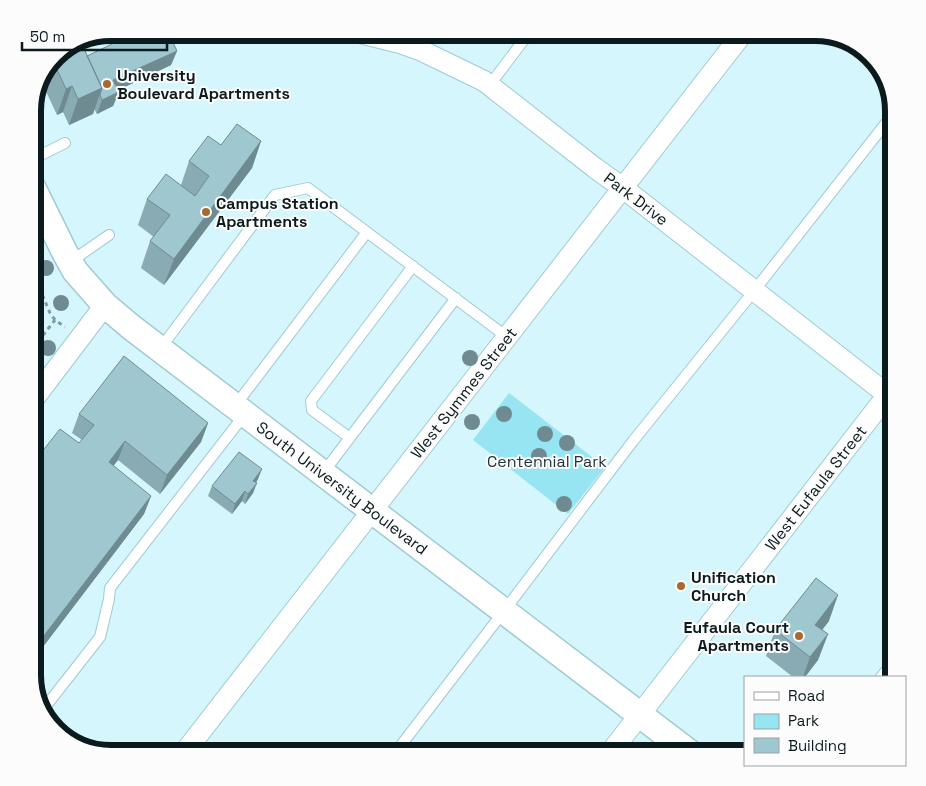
<svg xmlns="http://www.w3.org/2000/svg" width="926" height="786" font-family="'Space Grotesk',sans-serif">
<rect width="100%" height="100%" fill="#d4f6fc"/>
<path fill="#97e4f3" d="M509,393L605,467L568,514L473,440Z"/>
<g fill="none" stroke-linecap="round" stroke-linejoin="round">
<defs>
<path id="service" d="M489,86L529,33
M33,159L65,143
M33,236L52,227
M70,262L109,235
M160,349L275,195L308,188L507,337
M235,406L367,232
M350,438L312,410L311,401L413,266
M323,473L456,298
M881,677L893,662
M46,706L100,637L109,599L110,588L245,414
M395,753L504,611L633,441L754,291L893,114"/>
<path id="minor" d="M360,33L400,43L420,50L484,81L595,168L623,188L893,399
M33,400L105,305
M184,753L743,33
M610,753L893,388"/>
<path id="tertiary" d="M33,188L64,251L75,271L105,305L131,327L690,753"/>
</defs>
<use href="#service" stroke="#a1cad3" stroke-width="12"/>
<use href="#minor" stroke="#a1cad3" stroke-width="22"/>
<use href="#tertiary" stroke="#a1cad3" stroke-width="28"/>
<path stroke="#819ca0" stroke-width="3" stroke-dasharray="4 4" stroke-linecap="butt" d="M33,273L50,313L55,320L65,327
M33,348L55,320"/>
<use href="#service" stroke="#fff" stroke-width="10"/>
<use href="#minor" stroke="#fff" stroke-width="20"/>
<use href="#tertiary" stroke="#fff" stroke-width="25"/>
</g>
<g fill="#6f8a90">
<circle cx="46" cy="268" r="8"/>
<circle cx="61" cy="303" r="8"/>
<circle cx="48" cy="348" r="8"/>
<circle cx="470" cy="358" r="8"/>
<circle cx="504" cy="414" r="8"/>
<circle cx="472" cy="422" r="8"/>
<circle cx="545" cy="434" r="8"/>
<circle cx="567" cy="443" r="8"/>
<circle cx="539" cy="456" r="8"/>
<circle cx="564" cy="504" r="8"/>
</g>
<path fill="#89abb3" d="M83,43V46L87,56L177,51L171,65L118,90L119,92L113,106L97,114L94,109L93,114L69,125L63,112L57,115L43,85L59,52Z
M261,141L252,168L164,285L141,268L150,241L154,237L138,225L147,199L181,185L189,161L221,145Z
M79,414L208,423L201,442L160,494L118,460L113,466L151,496L144,514L33,660V463L79,443L82,440L72,433Z
M258,479L256,483L253,493L245,504L242,501L232,514L208,496L212,486Z
M829,621L822,630L828,634L818,660L805,677H793L766,656L775,630Z"/>
<path fill="#6f8b92" d="M177,51L171,65L108,95L113,80Z
M72,86L63,112L57,115L66,89Z
M102,88L93,114L69,125L78,99Z
M119,92L113,106L97,114L102,100Z
M261,141L252,168L164,285L174,259Z
M208,423L201,442L160,494L167,475Z
M125,441L118,460L102,481L109,462Z
M262,469L258,479L250,491L253,481Z
M257,483L253,493L245,504L248,494Z
M245,491L242,501L232,514L235,504Z
M151,496L144,514L33,660V650Z
M838,595L829,621L806,651L815,625Z
M828,634L818,660L805,677H803L810,657Z"/>
<path fill="#9fc7d0" stroke="#6f8b92" d="M137,32H168L177,51L113,80L119,92L102,100L100,95L102,88L87,56Z
M82,44L102,88L78,99L72,86L66,89L54,63L59,52Z
M237,124L261,141L174,259L150,241L170,215L147,199L166,174L195,196L209,176L189,161L208,136L221,145Z
M124,356L208,423L167,475L125,441L109,462L151,496L33,650V485L37,480L33,477V463L60,429L79,443L94,425L79,414Z
M239,452L262,469L253,481L257,483L248,494L245,491L235,504L212,486Z
M816,578L838,595L815,625L828,634L810,657L775,630Z"/>
<g fill="#a7692f" stroke="#fcfcfc" stroke-width="2">
<circle cx="107" cy="84" r="5"/>
<circle cx="206" cy="212" r="5"/>
<circle cx="681" cy="586" r="5"/>
<circle cx="799" cy="636" r="5"/>
</g>
<g text-anchor="middle" dominant-baseline="central" stroke-width="4" stroke-linejoin="round" paint-order="stroke">
<g font-size="16" font-weight="bold" fill="#0a1a1d" stroke="#fcfcfc" text-anchor="start">
<text x="117" y="75">University<tspan x="117" dy="18">Boulevard Apartments</tspan></text>
<text x="216" y="203">Campus Station<tspan x="216" dy="18">Apartments</tspan></text>
<text x="691" y="577">Unification<tspan x="691" dy="18">Church</tspan></text>
<text x="789" y="627" text-anchor="end">Eufaula Court<tspan x="789" dy="18">Apartments</tspan></text>
</g>
<g font-size="16" fill="#0a1a1d" stroke="#fcfcfc">
<text transform="translate(636 199) rotate(37)">Park Drive</text>
<text transform="translate(464 393) rotate(-52)">West Symmes Street</text>
<text transform="translate(342 488) rotate(37)">South University Boulevard</text>
<text transform="translate(816 488) rotate(-52)">West Eufaula Street</text>
</g>
<g font-size="16" fill="#1c3237" stroke="#fcfcfc">
<text x="547" y="461">Centennial Park</text>
</g>
</g>
<path d="M0 0H926V786H0ZM111 41H815A70 70 0 0 1 885 111V675A70 70 0 0 1 815 745H111A70 70 0 0 1 41 675V111A70 70 0 0 1 111 41Z" fill="#fcfcfc" fill-rule="evenodd"/>
<path fill="none" stroke="#0a1a1d" stroke-width="6" d="M111 41H815A70 70 0 0 1 885 111V675A70 70 0 0 1 815 745H111A70 70 0 0 1 41 675V111A70 70 0 0 1 111 41Z"/>
<rect x="744" y="676" width="162" height="90" fill="#fcfcfc" stroke="#9ba2a3"/>
<rect x="754" y="692" width="25" height="8" fill="#ffffff" stroke="#9ba2a3"/>
<text x="788" y="701" font-size="15" fill="#0a1a1d">Road</text>
<rect x="754" y="714" width="25" height="15" fill="#97e4f3" stroke="#9ba2a3"/>
<text x="788" y="726" font-size="15" fill="#0a1a1d">Park</text>
<rect x="754" y="738" width="25" height="15" fill="#9fc7d0" stroke="#9ba2a3"/>
<text x="788" y="751" font-size="15" fill="#0a1a1d">Building</text>
<path d="M22 42v8h145v-8" fill="none" stroke="#0a1a1d" stroke-width="2.5"/>
<text x="30" y="42" font-size="15" fill="#0a1a1d" stroke="#fcfcfc" stroke-width="4" paint-order="stroke">50 m</text>
</svg>
